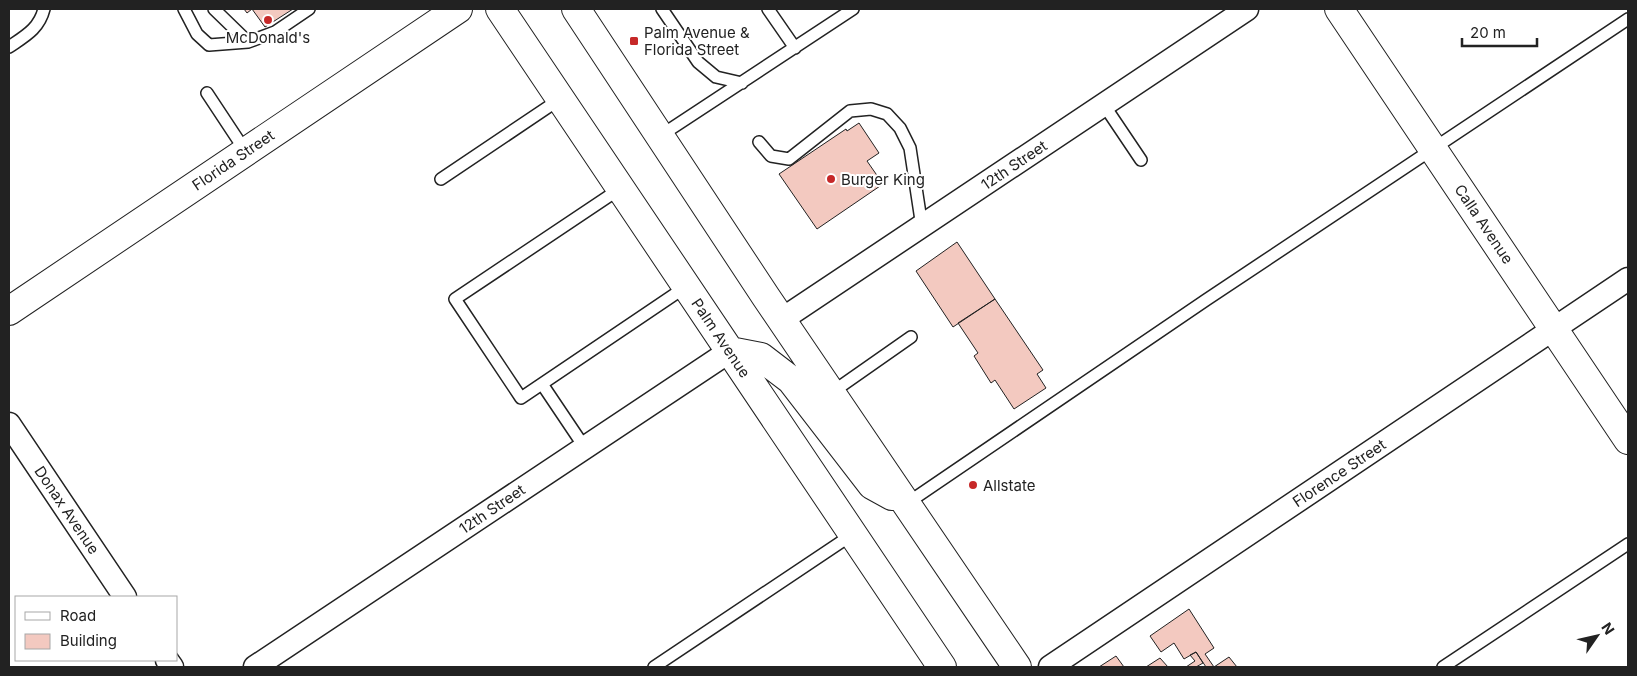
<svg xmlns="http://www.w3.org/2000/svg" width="1637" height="676" font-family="Inter,sans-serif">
<rect width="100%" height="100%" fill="#fff"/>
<path fill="#f3c9c0" stroke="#222" d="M244,9H293L265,27L252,9L247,13Z
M859,123L879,153L867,161L883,184L817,229L779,174L846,129L847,131Z
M957,242L995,299L953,327L916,271Z
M995,299L1043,370L1037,374L1046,388L1014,409L995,380L991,383L974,356L978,353L958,323Z
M1189,609L1214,648L1205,654L1214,667H1206L1196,652L1184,659L1174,643L1161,652L1150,636Z
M1196,652L1203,663L1196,667H1186L1195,661L1190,655Z
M1116,656L1124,667H1099Z
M1229,657L1237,667H1214Z
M1160,658L1168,667H1146Z"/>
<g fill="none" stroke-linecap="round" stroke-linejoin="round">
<defs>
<path id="service" d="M184,9L197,34L209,45L248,42
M214,9L248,42L275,32L309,9
M662,9L698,62L716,77L742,83
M768,9L795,48
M9,47C25,36 39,29 44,9
M207,93L246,152
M1104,105L1141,160
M660,136L853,9
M759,142L771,156L789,159L850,111L871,109L887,114L900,128L910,148L922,227
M441,179L560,99
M621,188L455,299L521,398L687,286
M542,384L585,448
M831,393L911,337
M906,504L1206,300L1628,19
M654,667L853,534
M1443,667L1628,544"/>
<path id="minor" d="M781,320L1247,9
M9,424L125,597
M167,660L172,667
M255,667L730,351
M1050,667L1628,279"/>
<path id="tertiary" d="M1339,9L1628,440
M9,311L458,9"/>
<path id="trunk" d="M500,9L942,667
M576,9L766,297L1017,667
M730,351L761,357L791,380L872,485L892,496"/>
</defs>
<use href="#service" stroke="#222" stroke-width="14"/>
<use href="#minor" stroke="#222" stroke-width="25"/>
<use href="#tertiary" stroke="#222" stroke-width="30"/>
<use href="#trunk" stroke="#222" stroke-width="30"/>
<use href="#service" stroke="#fff" stroke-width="11"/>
<use href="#minor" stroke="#fff" stroke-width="22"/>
<use href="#tertiary" stroke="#fff" stroke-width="28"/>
<use href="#trunk" stroke="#fff" stroke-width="28"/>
</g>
<g fill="#c62828" stroke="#fff" stroke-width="2">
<circle cx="268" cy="20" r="5"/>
<rect x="629" y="36" width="10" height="10" rx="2.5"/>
<circle cx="831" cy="179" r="5"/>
<circle cx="973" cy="485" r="5"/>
</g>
<g text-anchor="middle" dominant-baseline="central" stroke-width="4" stroke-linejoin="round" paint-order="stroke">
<g font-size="15" fill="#222" stroke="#fff" text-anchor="start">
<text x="644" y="32">Palm Avenue &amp;<tspan x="644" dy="17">Florida Street</tspan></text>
<text x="268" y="37" text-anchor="middle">McDonald's</text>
<text x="841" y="179">Burger King</text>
<text x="983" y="485">Allstate</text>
</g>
<g font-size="15" fill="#222" stroke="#fff">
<text transform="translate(233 160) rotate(-34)">Florida Street</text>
<text transform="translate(1014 165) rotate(-34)">12th Street</text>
<text transform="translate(1484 224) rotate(56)">Calla Avenue</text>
<text transform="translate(721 338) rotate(56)">Palm Avenue</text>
<text transform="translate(1339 473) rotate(-34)">Florence Street</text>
<text transform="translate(492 509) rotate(-34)">12th Street</text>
<text transform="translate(67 510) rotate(56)">Donax Avenue</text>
</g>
</g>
<rect width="1637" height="676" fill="none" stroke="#222222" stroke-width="20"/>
<rect x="15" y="596" width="162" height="65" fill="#ffffff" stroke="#a7a7a7"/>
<rect x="25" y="612" width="25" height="8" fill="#ffffff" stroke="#a7a7a7"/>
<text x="60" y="621" font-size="15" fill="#222222">Road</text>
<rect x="25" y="634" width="25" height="15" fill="#f3c9c0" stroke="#a7a7a7"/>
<text x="60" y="646" font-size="15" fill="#222222">Building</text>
<g transform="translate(1597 636) rotate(56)" stroke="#ffffff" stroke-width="4" paint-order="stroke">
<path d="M0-4L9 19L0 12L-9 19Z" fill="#222222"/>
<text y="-8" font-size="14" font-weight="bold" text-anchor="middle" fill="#222222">N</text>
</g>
<path d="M1462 38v8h75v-8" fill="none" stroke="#222222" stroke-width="2.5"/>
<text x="1470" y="38" font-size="15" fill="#222222" stroke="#ffffff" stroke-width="4" paint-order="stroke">20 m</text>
</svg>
